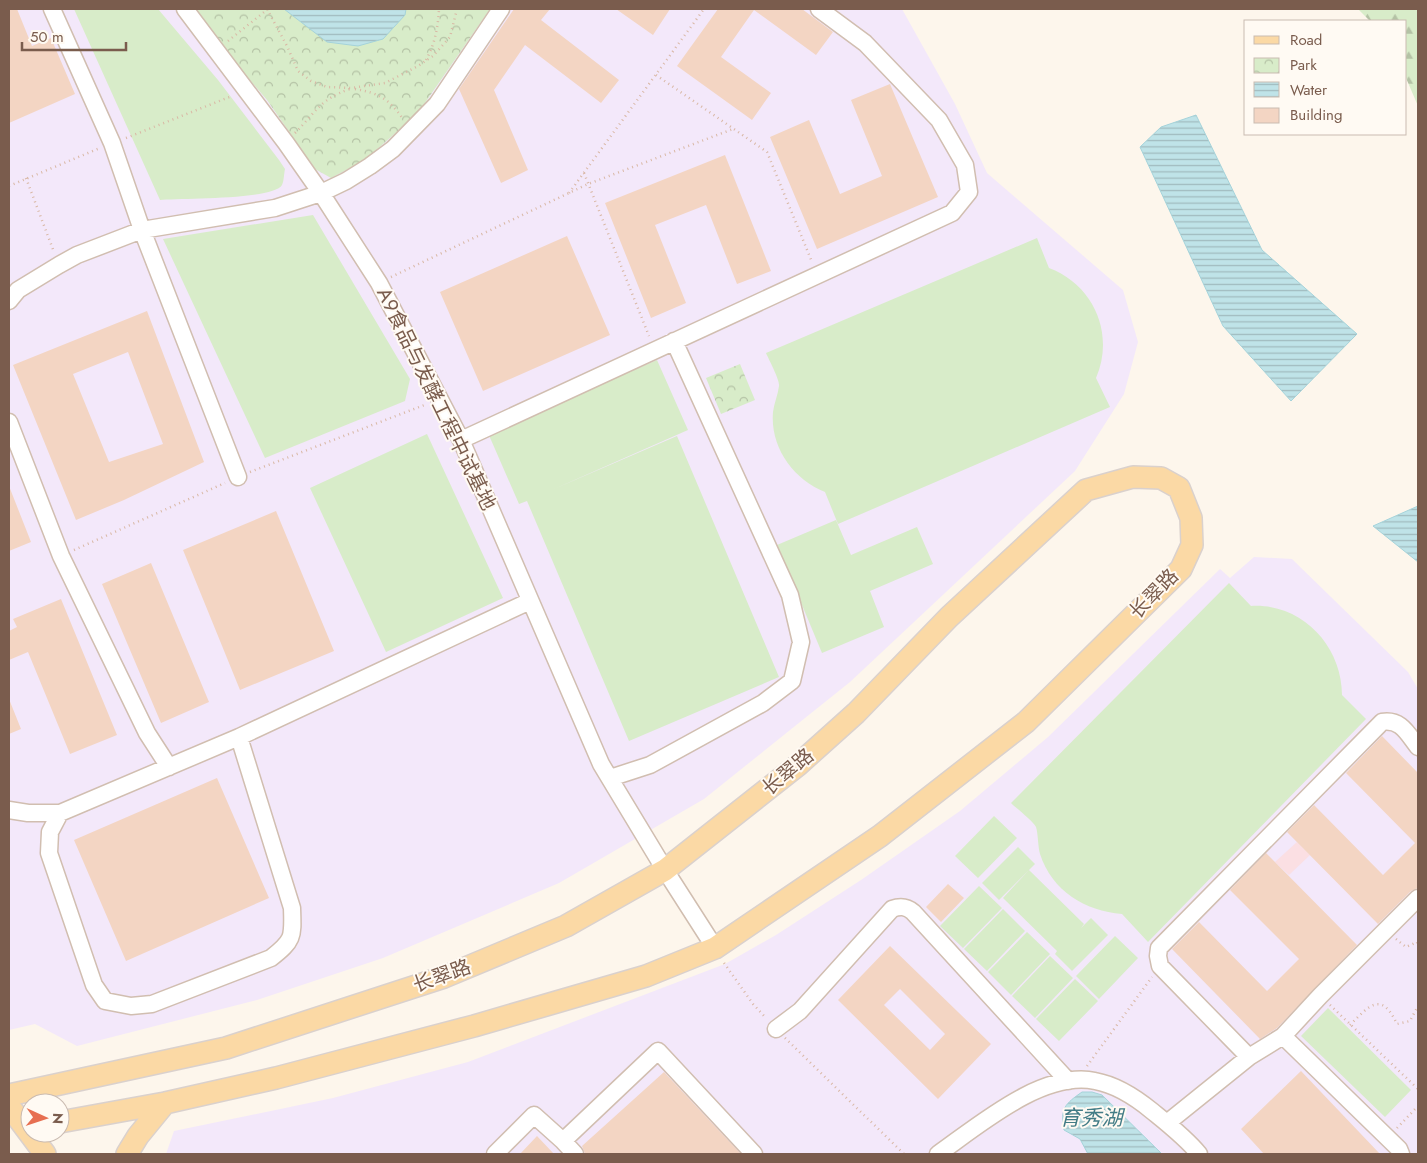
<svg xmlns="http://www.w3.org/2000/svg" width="1427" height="1163" font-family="Jost,'Noto Sans SC',sans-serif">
<defs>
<pattern id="forest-firs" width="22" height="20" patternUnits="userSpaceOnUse" patternTransform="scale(1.25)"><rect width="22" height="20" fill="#d8ecc9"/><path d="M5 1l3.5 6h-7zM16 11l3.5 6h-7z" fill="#b4c2a5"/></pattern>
<pattern id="park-crowns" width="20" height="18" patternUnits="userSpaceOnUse" patternTransform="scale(1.25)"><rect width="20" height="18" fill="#d8ecc9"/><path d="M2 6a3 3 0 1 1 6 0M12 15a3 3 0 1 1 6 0" fill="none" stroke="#b4c2a5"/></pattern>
<pattern id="water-rules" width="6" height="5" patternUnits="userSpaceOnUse" patternTransform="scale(1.25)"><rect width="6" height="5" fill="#bfe3e8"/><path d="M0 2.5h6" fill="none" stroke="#a0bbbe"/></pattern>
</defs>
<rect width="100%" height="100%" fill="#fdf6ec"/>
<path fill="#f3e8fa" d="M9,9H902L955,104L987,173L1123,290L1138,342L1124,394L1075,471L850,682L704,799L559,883L383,958L257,1000L77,1046L35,1024L9,1030Z
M1254,557L1292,559L1408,672L1418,689V1154H166L174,1131L333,1098L468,1062L725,964L776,935L861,880L960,811L1048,737L1220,569L1230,578Z"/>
<path fill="#fbdfe3" d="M1297,842L1310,855L1289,875L1275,862Z"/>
<path fill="#d8ecc9" d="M74,9H158L218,80L279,160L285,169C284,173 284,181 282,185C274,200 179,198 160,200Z
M313,215L410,379L405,401L265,458L163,239Z
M1037,238L1049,268C1094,285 1115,334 1096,378L1110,407L838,524L825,492C793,479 770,447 773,412C774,403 778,395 779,386C780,380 769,360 766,353Z
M657,360L688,430L554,489L677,436L779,677L629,741L527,501L519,504L488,433Z
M427,434L503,598L386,652L310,488Z
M836,520L851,555L917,527L933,564L870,591L884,627L822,653L777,545Z
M1229,583L1251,606C1302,603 1342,646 1342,695L1366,719L1148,942L1122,914C1085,911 1052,891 1040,854C1038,847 1038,833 1036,827C1032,820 1017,809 1011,803Z
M994,816L1017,838L978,878L955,856Z
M1018,847L1035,864L999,900L982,883Z
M1029,870L1084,924L1081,928L1091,918L1108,935L1072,971L1055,954L1057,951L1003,898Z
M979,886L1002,908L963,948L940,926Z
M1003,909L1025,931L987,971L964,949Z
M1027,932L1050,954L1011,995L988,972Z
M1115,936L1138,958L1099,999L1076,976Z
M1050,956L1073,978L1035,1018L1012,996Z
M1075,979L1098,1001L1059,1041L1036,1019Z
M1328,1008L1411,1090L1385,1117L1301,1036Z"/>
<path fill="url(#forest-firs)" d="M1358,9H1418V106L1406,78V21H1370Z"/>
<path fill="url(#park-crowns)" d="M192,9H490L418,113L365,160L331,178L315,169L267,100L200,22Z
M740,364L755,400L721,414L706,378Z"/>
<path fill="url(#water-rules)" stroke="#a5d3da" d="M284,9H406L405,15L383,39L358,46L327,42Z
M1196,115L1262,250L1357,334L1291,401L1223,326L1140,147L1161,127Z
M1418,506V562L1373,526Z
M1082,1092H1092L1102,1095L1162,1154H1088L1080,1139L1064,1130C1060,1108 1065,1104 1082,1092Z"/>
<path fill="#f3d5c3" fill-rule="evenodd" d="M9,9H17L32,46L51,38L75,94L9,123Z
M514,9H550L541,20L619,80L601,103L525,45L494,90L528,170L501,183L459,89Z
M616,9H670L653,35Z
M718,9H802L833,32L816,55L754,10L721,57L771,93L752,120L677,66Z
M890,84L938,197L817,249L770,137L809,120L840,194L882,176L851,100Z
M725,155L771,271L737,284L706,205L655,225L686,303L651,318L605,203Z
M567,236L610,335L483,391L440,292Z
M147,311L204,462L124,500L76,520L13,365ZM128,352L163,444L109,462L73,374Z
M9,486L31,542L9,551Z
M276,511L334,651L240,690L183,550Z
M151,563L209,702L161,723L102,584Z
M61,599L117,735L70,754L28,652L9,660V631L17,627L13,619Z
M9,699L21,729L9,734Z
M1382,736L1418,773V888L1411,891L1378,924L1287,832L1314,805L1383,875L1415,843L1346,773Z
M217,778L269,898L126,961L74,840Z
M1266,853L1357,945L1277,1028L1260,1039L1172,949L1199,922L1267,991L1299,959L1230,890Z
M948,884L964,898L941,922L926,907Z
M890,946L991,1044L938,1099L838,1000ZM900,989L945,1034L930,1050L884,1005Z
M1301,1071L1380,1154H1264L1241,1129Z
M664,1072L741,1154H585L582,1146Z
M537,1136L554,1154H520Z"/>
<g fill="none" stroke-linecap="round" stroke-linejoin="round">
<defs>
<path id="minor" d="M52,9L112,143L142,230L238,477
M185,9L286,143L321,193L379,283L461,440L601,764L665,870L715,948
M9,301L18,290L59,265L77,255L142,230L275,208L321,193L346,181L370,166L393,149L437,104L501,9
M9,422L61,556L147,733L169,767
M461,440L952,213L969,192L965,165L939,120L865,43L819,9
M610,778L650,765L763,703L792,681L801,642L790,595L674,341
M9,810L28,813H60L239,737L530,601
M60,813L50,832L49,853L94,985L105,1001L131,1006L152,1004L271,958C294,940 293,937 292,908L239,737
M776,1029L800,1011L892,909C900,906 906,906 913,912L1068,1081
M1249,1057L1160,966L1158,956L1159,948L1382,722C1401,719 1407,733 1418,747
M1167,1123L1249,1057L1283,1036
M563,1141L575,1154
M495,1154L534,1115L563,1141L658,1051L754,1154
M938,1154C978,1126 1043,1070 1095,1081C1117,1085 1135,1097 1152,1111C1168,1124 1186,1138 1199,1154
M1401,1154L1399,1149L1283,1036L1320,996L1418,898"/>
<path id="major" d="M9,1095L226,1048L444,977L566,926L665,870L798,765L856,713L949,617L1086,490L1133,477L1161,478L1179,488L1191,518L1192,545L1181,569L1026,722L880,836L715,948L646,976L474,1026L276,1078L165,1103L60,1122
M9,1106L45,1154
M127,1154L138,1136L165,1103"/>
</defs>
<use href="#minor" stroke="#d1beb0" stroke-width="19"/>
<use href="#major" stroke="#dad1cd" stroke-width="24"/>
<path stroke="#d9b8a5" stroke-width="2.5" stroke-dasharray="1 4" stroke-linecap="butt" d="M267,9L287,46L298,71L311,81L327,87L351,88L385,83L418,66L433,56L450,37L457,9
M228,41L268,9
M426,60C435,44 438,27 439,9
M656,75L767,152L812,262
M355,89C379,93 389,99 403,119
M295,133C316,112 320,99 350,89
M126,138L232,96
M584,173L649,336
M26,178L54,252
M9,186L100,148
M569,193L704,9
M391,277L588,184L733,129
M250,472L427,404
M74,550L225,483
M1396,939L1406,947L1417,942L1418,946
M724,963L753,1004L766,1018
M1330,1005L1418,1089
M1350,1025C1369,1006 1381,990 1397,1024L1410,1021L1418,1006
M785,1038L904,1154
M1087,1066L1152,977
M1397,1128L1418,1106"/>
<use href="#minor" stroke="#fff" stroke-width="16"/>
<use href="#major" stroke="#fbd9a5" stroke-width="21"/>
</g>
<g text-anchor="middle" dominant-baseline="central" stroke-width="4" stroke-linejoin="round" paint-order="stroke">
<g font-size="20" fill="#7a5c4d" stroke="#fffaf3">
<text transform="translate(436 399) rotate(64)">A9食品与发酵工程中试基地</text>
<text transform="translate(1154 594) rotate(-46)">长翠路</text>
<text transform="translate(788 772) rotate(-40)">长翠路</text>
<text transform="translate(442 976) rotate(-20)">长翠路</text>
</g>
<g font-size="21" font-style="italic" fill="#437c86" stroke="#fffaf3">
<text x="1091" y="1118">育秀湖</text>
</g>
</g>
<rect width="1427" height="1163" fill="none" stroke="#7a5c4d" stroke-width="20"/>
<rect x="1244" y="20" width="162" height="115" fill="#fffaf3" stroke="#cabbb1"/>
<rect x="1254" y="36" width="25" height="8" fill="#fbd9a5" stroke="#cabbb1"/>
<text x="1290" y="45" font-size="15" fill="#7a5c4d">Road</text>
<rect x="1254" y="58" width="25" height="15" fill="url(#park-crowns)" stroke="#cabbb1"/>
<text x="1290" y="70" font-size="15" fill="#7a5c4d">Park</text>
<rect x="1254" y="82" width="25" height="15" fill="url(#water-rules)" stroke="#cabbb1"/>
<text x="1290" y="95" font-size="15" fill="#7a5c4d">Water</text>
<rect x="1254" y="108" width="25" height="15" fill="#f3d5c3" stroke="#cabbb1"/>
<text x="1290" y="120" font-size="15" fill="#7a5c4d">Building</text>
<g transform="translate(45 1118) rotate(93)"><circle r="24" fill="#fffaf3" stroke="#cabbb1"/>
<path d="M0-4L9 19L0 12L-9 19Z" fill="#e76f51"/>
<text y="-8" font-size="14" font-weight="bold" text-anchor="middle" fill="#7a5c4d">N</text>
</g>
<path d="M22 42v8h104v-8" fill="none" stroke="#7a5c4d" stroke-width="2.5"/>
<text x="30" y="42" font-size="15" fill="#7a5c4d" stroke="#fffaf3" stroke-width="4" paint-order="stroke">50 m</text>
</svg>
